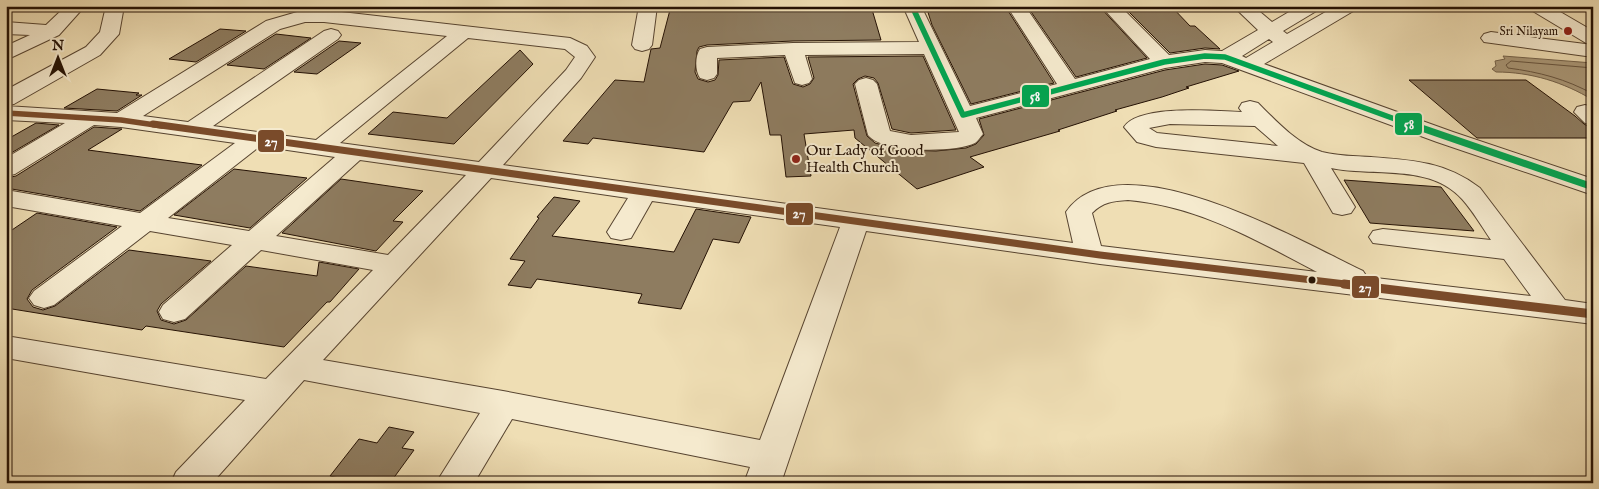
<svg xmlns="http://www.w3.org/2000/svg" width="1599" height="489" font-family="'IM FELL English',serif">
<rect width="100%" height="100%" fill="#efdeb4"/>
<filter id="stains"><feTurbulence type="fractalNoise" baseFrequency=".004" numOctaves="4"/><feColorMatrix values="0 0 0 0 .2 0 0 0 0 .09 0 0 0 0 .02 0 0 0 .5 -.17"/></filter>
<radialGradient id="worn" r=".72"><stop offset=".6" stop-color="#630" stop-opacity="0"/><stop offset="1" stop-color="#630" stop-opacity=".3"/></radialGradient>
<path fill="#aa9878" stroke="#74624a" d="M1503,56L1593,63V100C1563,82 1531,72 1496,72L1492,69L1496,66L1495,61L1505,59Z"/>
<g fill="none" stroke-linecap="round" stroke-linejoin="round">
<path stroke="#67543e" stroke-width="1" d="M1593,68L1511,61L1506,65L1508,68C1539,72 1566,79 1593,94"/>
</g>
<path fill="#8e7c60" stroke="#241104" d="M671,6H871L881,40L793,41L707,45L699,47L697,51L695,72L698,79L708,82L715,80L718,75L719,60L784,57L793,84L803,87L810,84L814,78L808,57L923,56L956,130L911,133L892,129L878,83L874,78L865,76L858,79L853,84L867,136L875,143L902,150L936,151L966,148L976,144L984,135L979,119L1165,70L1205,64L1222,65L1239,71L1186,87L1189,88L1162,97L1115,110L1117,111L1058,130L1060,131L970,157L984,167L917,189L855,138L854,130L804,134L811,176L786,177L781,135H770L761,82L750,101L733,102L704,152L593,138L588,144L563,141L615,80L644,82L651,49L660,48Z
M926,6H1005L1054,83L971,104L932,25Z
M1027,6H1099L1147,58L1076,77Z
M1123,6H1171L1190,26H1195L1220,49L1205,48L1170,53Z
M220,29L246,31L196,62L169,59Z
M276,34L311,38L264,69L227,65Z
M339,41L361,43L317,74L294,72Z
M520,50L533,64L454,144L368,134L393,112L447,118Z
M1409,80H1526L1575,116L1584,124L1593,129V138H1477Z
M97,89L139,93L136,95H142L117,111L64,108Z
M36,123L59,125L6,156V140Z
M94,127L122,129L88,150L202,165L140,211L6,188V178L16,176Z
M234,169L307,178L250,228L174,215Z
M341,179L423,191L393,221L403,222L376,251L282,233Z
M1344,180L1441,187L1474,231L1370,223Z
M554,197L580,201L552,236L674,252L696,209L751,217L739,243L713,239L681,309L638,303L642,294L537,279L531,288L508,285L525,261L510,259L539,218L537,217Z
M37,213L117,227L32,290L27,299L33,307L43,310L55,306L129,250L211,261L161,304L157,311L161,320L174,324L186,320L246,266L317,276L319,262L359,269L330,302H327L284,347L146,326L142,330L6,308V234Z
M389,427L414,432L402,448L414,450L390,483H362L330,476L359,439L377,443Z"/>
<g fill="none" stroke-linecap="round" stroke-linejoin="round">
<defs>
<path id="minor" d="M66,6H85L59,35L6,60V46L30,35L6,34V22L46,25Z
M106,6H124L119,34L100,55L14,104L6,105V90L86,47L100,32Z
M639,6H657L652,45L649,49L642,51L635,49L632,45Z
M903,6H921L970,106L1057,84L1007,6H1025L1075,79L1150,59L1101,6H1120L1169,55L1205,50L1222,51L1258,30L1233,6H1253L1272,22L1299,6H1321L1318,10L1283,31L1287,34L1336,6H1358L1355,10L1264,64L1453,132L1593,179V195L1437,142L1222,63L1205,62L1165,68L976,118L983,134C980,137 978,141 975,143C956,153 881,153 868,135L855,84L859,80L866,78L873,80L877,84L890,131L911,135L959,132L924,54L805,55L812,79L809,83L802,85L795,83L785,55L717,58V74L714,78L707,80L700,78C695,71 695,56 700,49L707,47L793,43L919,42ZM1269,39L1273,42L1246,58L1242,56Z
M1528,6H1550L1593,31V45L1586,43L1531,10Z
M304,10H324L570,38L587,46L595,57L581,78L503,165L1073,243L1066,212C1119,136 1302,242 1363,271L1367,277L1531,296L1504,259L1373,243L1369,237L1373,231L1383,229L1491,240C1482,227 1473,211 1462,199C1430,163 1373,177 1331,168L1355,207L1351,213L1342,215L1333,213L1304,163L1156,147L1137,142L1124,127C1139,104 1215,111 1242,112L1239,108L1242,103L1250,101L1258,103C1276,121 1297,144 1322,152C1338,156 1355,156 1371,157C1413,160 1446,162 1480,188L1565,300L1593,304V324L1100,264L866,231L781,483H744L750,467L512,419L474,483H436L480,413L304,380L212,483H171L176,472L245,400L6,358V336L266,379L373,270L261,250L185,319L174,322L163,319L159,312L163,305L232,245L150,231L54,305L44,308L34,305L29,298L34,291L122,226L6,206V190L140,213L235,143L121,127L94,125L15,174L6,176V158L65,123L6,120V106L117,113L266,21ZM305,22H324L447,36L316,140L213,126L338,39L341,35L338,31L331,29L324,31L188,122L143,116L280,29ZM468,38L565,49L575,57L566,70L479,162L340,143ZM1170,124L1255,126L1278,146L1157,133L1149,128ZM260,146L335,157L249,231L168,218ZM360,160L466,175L388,255L276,236ZM491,178L628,198L607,232L611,238L621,240L631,238L652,201L840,227L760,440L503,391L323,360ZM1128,200C1198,206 1256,240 1317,272L1101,246L1092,213C1103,202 1113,201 1128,200Z
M1491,32L1593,45V57L1484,42L1481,38L1484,34Z
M1585,105L1593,107V125L1585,123L1574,112L1577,107Z"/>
</defs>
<use href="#minor" stroke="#574430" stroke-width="2"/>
<use href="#minor" fill="#f5eace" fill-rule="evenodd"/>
<defs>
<path id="bus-1-far1" d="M912,6L963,115L1164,62L1205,56L1225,57L1414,126"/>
<path id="bus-1" d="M1410,124L1593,187"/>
<path id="bus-2-far2" d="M6,113L121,120L162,126"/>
<path id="bus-2-far1" d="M153,124L1100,255L1354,285"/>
<path id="bus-2" d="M1344,284L1593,314"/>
</defs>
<use href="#bus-1-far1" stroke="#f5eace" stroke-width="8"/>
<use href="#bus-1" stroke="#f5eace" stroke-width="11"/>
<use href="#bus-2-far2" stroke="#f5eace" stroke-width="8"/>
<use href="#bus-2-far1" stroke="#f5eace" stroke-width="11"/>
<use href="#bus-2" stroke="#f5eace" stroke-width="12"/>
<use href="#bus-1-far1" stroke="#00a651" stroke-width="5.5"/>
<use href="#bus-1" stroke="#00a651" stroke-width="7"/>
<use href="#bus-2-far2" stroke="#7a4b2a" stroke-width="5.5"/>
<use href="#bus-2-far1" stroke="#7a4b2a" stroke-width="7"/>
<use href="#bus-2" stroke="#7a4b2a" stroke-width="9"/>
</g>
<g fill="#8f2418" stroke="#f5eace" stroke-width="2">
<circle cx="1568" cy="31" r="5"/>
<circle cx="796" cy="159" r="5"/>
</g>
<circle fill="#241104" stroke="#f5eace" stroke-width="2" cx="1312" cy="280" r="4.5"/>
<g text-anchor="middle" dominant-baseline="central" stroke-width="4" stroke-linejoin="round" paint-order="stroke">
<g font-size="12" fill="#241104" stroke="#f5eace" text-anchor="end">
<text x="1558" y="31">Sri Nilayam</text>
</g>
<g font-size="15" fill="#241104" stroke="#f5eace" text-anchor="start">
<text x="806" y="150">Our Lady of Good<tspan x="806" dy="17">Health Church</tspan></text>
</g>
</g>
<g stroke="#f5eace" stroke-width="2">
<rect x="1021" y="84" width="29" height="24" rx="5" fill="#00a651"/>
<rect x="1394" y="112" width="29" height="24" rx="5" fill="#00a651"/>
<rect x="257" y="129" width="28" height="24" rx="5" fill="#7a4b2a"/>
<rect x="785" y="202" width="29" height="24" rx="5" fill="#7a4b2a"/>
<rect x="1351" y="275" width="29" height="24" rx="5" fill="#7a4b2a"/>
</g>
<g font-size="14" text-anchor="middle" font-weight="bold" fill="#fff">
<text x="1035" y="101">58</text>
<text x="1409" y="129">58</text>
<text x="271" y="146">27</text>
<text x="799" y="218">27</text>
<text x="1365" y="292">27</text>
</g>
<rect width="1599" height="489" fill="none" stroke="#efdeb4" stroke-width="25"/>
<rect x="8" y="8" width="1584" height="474" fill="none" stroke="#241104" stroke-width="2.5"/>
<rect x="12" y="12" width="1574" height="464" fill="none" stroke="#241104"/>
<g transform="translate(58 58)" stroke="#f5eace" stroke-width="4" paint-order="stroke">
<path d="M0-4L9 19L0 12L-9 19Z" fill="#241104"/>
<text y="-8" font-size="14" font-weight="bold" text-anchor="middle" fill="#241104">N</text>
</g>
<rect width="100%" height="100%" filter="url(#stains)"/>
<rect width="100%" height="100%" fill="url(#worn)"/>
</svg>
